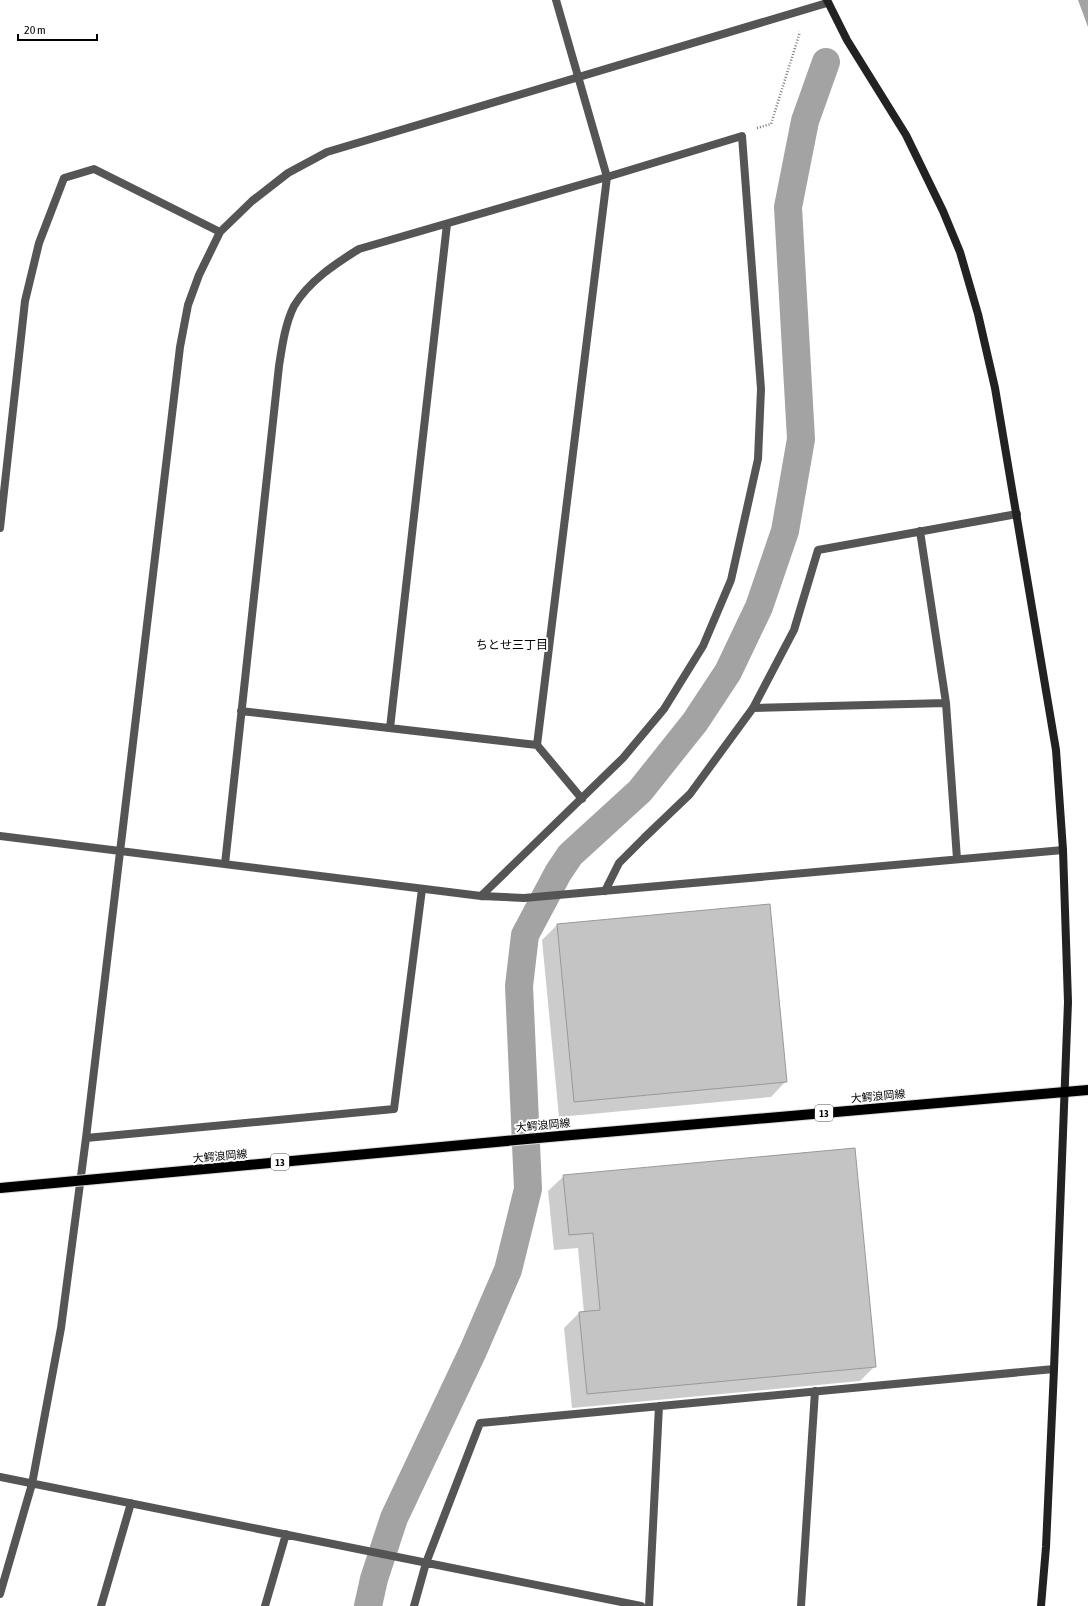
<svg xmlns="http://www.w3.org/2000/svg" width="1088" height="1606" font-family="'Asap Condensed','Noto Sans JP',sans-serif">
<rect width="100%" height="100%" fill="#fff"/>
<path fill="#a3a3a3" d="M1078,0H1088V27Z"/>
<path fill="#0003" d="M769,905L786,1081L771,1097L559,1117L542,940L557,925Z
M564,1176L875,1366L860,1381L572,1408L564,1328L579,1313H584L578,1248L554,1250L548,1191Z"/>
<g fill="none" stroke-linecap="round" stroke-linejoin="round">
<path stroke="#a3a3a3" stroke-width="28" d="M368,1606L374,1579L394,1518L473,1351L508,1270L528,1189L519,986L525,935L558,873L570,855L640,791L695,722L728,672L759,607L785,531L801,439L788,207L805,121L826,62"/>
</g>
<path fill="#c4c4c4" stroke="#999" d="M770,904L787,1082L574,1102L557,924Z
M855,1148L876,1367L587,1394L579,1312L600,1310L593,1233L569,1235L563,1175Z"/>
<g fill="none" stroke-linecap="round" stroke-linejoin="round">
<defs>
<path id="primary" d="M560,1136L1088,1090"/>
</defs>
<use href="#primary" stroke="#dbdbdb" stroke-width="12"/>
<path stroke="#777" stroke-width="2.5" stroke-dasharray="1 2" stroke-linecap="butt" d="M757,128L771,124L800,32"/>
<path stroke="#555" stroke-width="8" d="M556,0L607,177L537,745L582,799
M0,528L25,301L39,243L64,178L94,169L220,232
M920,531L946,703L957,859
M753,708L946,703
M241,711L537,745
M390,728L447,224
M0,836L481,896L524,898L1063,850
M225,864L279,366C282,347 285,324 294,306C309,281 335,264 359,249L607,177L742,136L761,389L758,459L731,580L703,646L664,709L623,758L481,896
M605,891L619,863L644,838L690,794L753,708L794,630L818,550L1017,514
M86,1138L394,1109L422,889
M0,1477L641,1606
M0,1594L32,1484L61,1328L86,1138L180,347L188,305L199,275L220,232L252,201L288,173L327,152L827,3
M101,1606L131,1503
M265,1606L286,1534
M414,1606L426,1563L480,1423L1054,1369
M649,1606L659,1406
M801,1606L815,1391"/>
<path stroke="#222" stroke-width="8" d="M827,0L847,40L906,135L943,211L960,252L978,314L995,388L1056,750L1063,850L1068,1002L1054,1369L1046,1547L1041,1606"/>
<use href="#primary" stroke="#000" stroke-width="10"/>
<defs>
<path id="primary-bridge" d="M0,1188L560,1136"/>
</defs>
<use href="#primary-bridge" stroke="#dbdbdb" stroke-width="12" stroke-linecap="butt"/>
<use href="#primary-bridge" stroke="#000" stroke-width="10"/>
</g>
<g text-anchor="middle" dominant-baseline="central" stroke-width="4" stroke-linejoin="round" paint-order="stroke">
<g fill="#fff" stroke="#4c4c4c" stroke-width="1">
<rect x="815" y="1105" width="18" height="16" rx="3"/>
<rect x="271" y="1154" width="18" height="16" rx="3"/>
</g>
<g font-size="10" font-weight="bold" fill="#000">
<text x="824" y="1113">13</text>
<text x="280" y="1162">13</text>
</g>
<g font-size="11" fill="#000" stroke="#fff">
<text transform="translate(878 1096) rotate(-5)">大鰐浪岡線</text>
<text transform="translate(543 1125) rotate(-5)">大鰐浪岡線</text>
<text transform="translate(220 1156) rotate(-5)">大鰐浪岡線</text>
</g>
<g font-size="12" fill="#000" stroke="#fff">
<text x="512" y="645">ちとせ三丁目</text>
</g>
</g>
<path d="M18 34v6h79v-6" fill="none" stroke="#000000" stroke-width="2"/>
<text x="24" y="34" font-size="12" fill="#000000" stroke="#ffffff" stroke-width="3" paint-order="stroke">20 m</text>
</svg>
